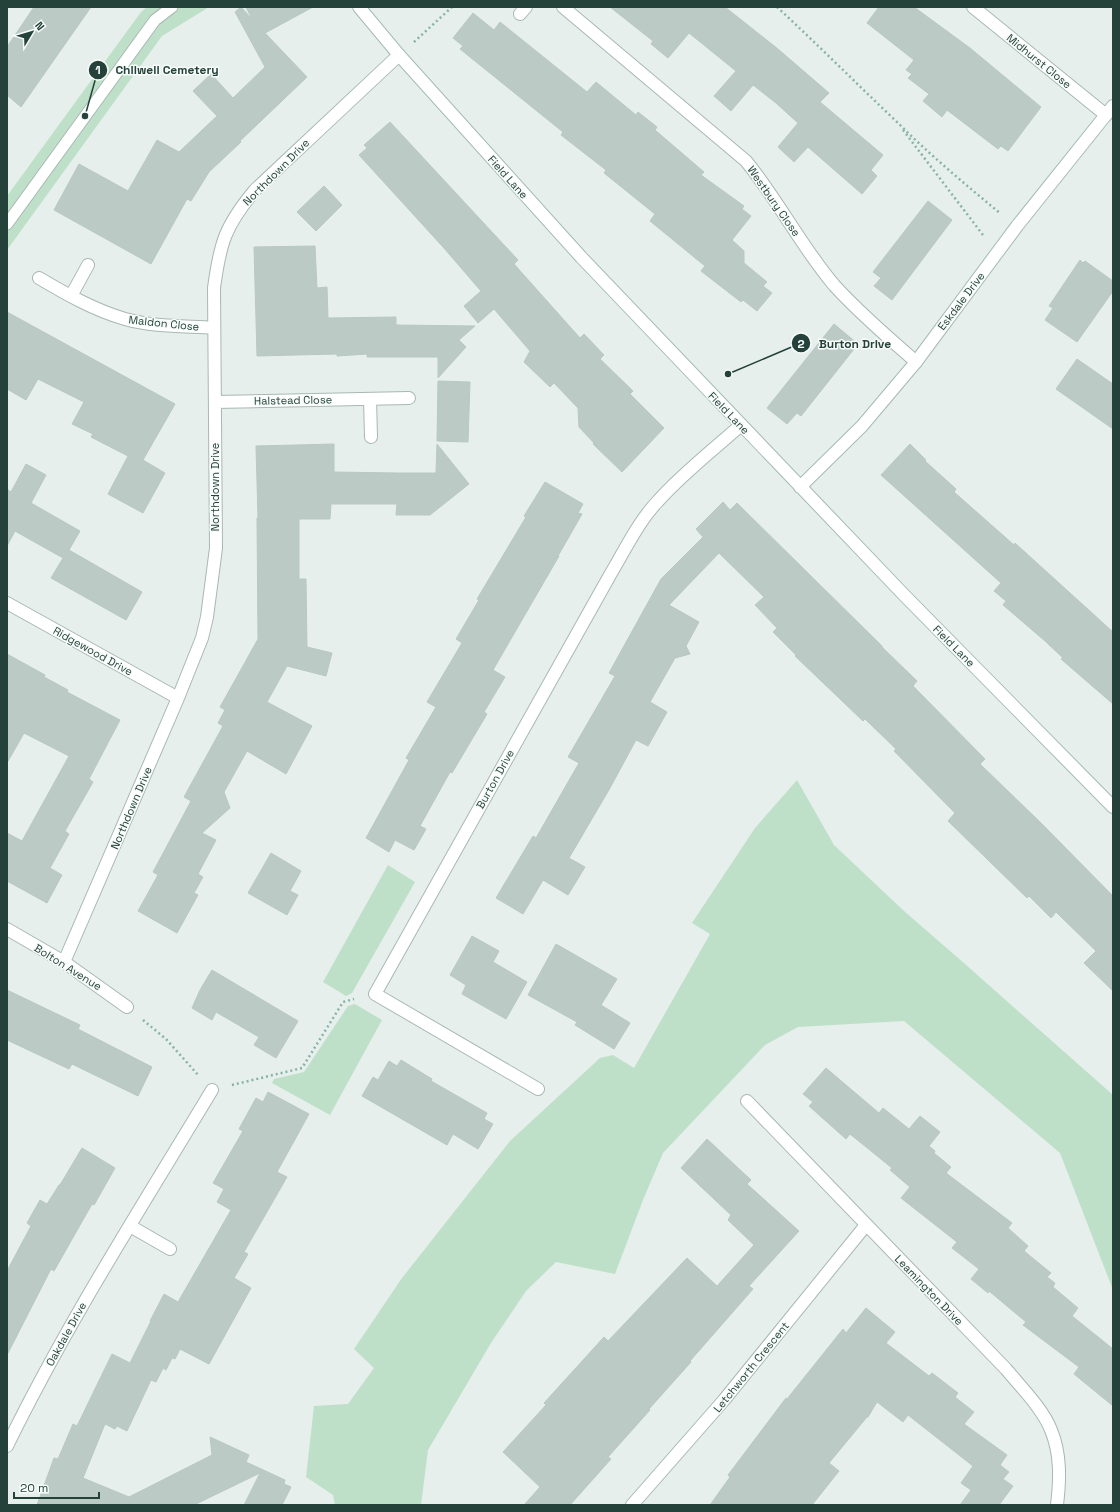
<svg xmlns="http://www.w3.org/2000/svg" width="1120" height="1512" font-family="'Space Grotesk',sans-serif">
<rect width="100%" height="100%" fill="#e6efeb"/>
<path fill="#bfe0c8" d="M147,7H209L162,36L7,250V196L141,12Z
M797,780L834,845L904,911L965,964L1113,1095V1290L1060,1153L904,1021L798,1027L765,1045L663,1153L643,1200L615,1274L556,1262L526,1291L491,1343L428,1450L421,1505H335L333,1495L306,1477L314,1406L348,1404L374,1368L354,1349L402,1278L510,1141L600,1058L613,1055L634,1068L710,934L692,923L755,828Z
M388,865L415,882L352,993L346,996L323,982Z
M355,1004L382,1020L330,1115L272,1083L274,1079L304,1072L348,1006Z"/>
<path fill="#bbcac4" stroke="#b8c9c2" d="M34,7H91L21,107L7,95V47Z
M241,7L252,19L246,7H313L265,33L307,77L240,141L241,142L209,172L191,201L187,199L151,264L54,210L79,164L128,191L157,140L179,152L217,116L193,91L211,74L233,98L265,67L235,12Z
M610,7H725L778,49L829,93L820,102L883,155L871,170L877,176L862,194L808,147L794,162L778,147L798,123L776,103L753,85L731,111L714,96L736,71L689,33L668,58L651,44L653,41Z
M879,7H914L970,48L1041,107L1008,151L1001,146L998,149L947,110L942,117L923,101L929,94L908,78L912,74L906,70L914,60L867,23Z
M473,13L494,30L500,22L587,92L596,82L636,115L638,112L657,127L655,130L704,172L701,175L744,206L742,209L751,216L732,240L744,251V263L767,282L763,286L772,293L757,311L743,300L741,302L701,271L705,266L650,221L655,214L604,173L606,170L561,135L563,132L460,49L463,46L453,38Z
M390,122L518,260L514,264L580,338L584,334L604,355L600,359L633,391L630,394L664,428L622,472L593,444L594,443L579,427L578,408L554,383L550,387L524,362L530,351L494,309L478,323L464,306L481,291L443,247L359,155L367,148L364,145Z
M324,186L342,205L316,231L297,212Z
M928,201L952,220L892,300L874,286L881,278L873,272Z
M315,246L317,288L327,287L328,318L396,317V325L475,326L459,340L466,347L438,378V357H367V354L337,356V354L257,356L254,247Z
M1080,260L1083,263L1085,261L1113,281V291L1077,342L1045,320L1053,308L1049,306Z
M7,312L175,404L143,460L165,473L143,513L108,494L128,456L91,437L93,434L72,424L84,402L38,379L26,400L7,389Z
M834,324L858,344L801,416L797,413L787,424L767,408Z
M1077,359L1113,384V429L1056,389Z
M438,381L470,382L468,442L437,441Z
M334,444V472L397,473H436L437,444L469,484L430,515H396L397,504H331L330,519H299V579H306L307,647L332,653L326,676L287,666L267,702L312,726L286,774L247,751L224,792L230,808L202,833L216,840L198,874L203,877L194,893L198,895L177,933L138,911L158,875L153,872L191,801L184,797L223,726L218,723L225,710L220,707L258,639L257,518H258L256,446Z
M910,444L926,460L925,461L956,489L954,492L1014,545L1015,543L1113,632V704L1061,659L1063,658L1045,641L1003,605L1006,601L994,591L1001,583L881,475Z
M26,464L46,475L31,503L80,531L69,550L142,592L126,620L51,578L63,558L15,531L7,546V489L11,492Z
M545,482L583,504L578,513L582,514L558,556H559L493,670L505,677L484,712L487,714L452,773L450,772L420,826L426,829L414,850L395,840L389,852L366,838L409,760L406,758L436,707L427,702L462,643L456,639L479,600L477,599L526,517L524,516Z
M723,502L730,510L737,503L882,646V647L917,681L913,686L985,759L980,764L1040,822L1113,896V991L1084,963L1096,951L1056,912L1051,918L1029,896L1027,898L948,821L955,813L894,751L896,749L865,719L863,721L795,656L796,655L773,632L777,628L755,605L764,597L719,553L669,605L699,622L686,646L690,654L675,658L650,702L667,712L648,746L636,740L610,788L569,858L585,867L568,895L543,880L523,914L496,898L533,836L536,838L579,763L568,757L615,676L609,673L661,579L703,537L696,529Z
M7,654L45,675L44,677L68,690L67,692L120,720L89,779L93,782L65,831L69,834L50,868L62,875L47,903L7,881V833L22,841L69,756L24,733L7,763Z
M271,853L301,871L290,891L298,895L287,915L248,893Z
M472,936L499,951L493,962L527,982L506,1019L462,994L466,985L450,975Z
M556,944L617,979L601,1005L630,1023L614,1049L575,1025L577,1022L528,995Z
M212,970L298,1021L276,1058L254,1045L259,1037L216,1012L212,1020L192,1008L200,990Z
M7,990L80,1025L78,1029L152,1067L138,1096L72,1064L69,1069L7,1040Z
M401,1060L432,1079L431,1081L487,1113L484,1119L493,1124L478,1149L453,1134L447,1145L362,1096L373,1077L378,1080L389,1061L397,1066Z
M826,1068L879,1113L883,1108L909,1129L920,1116L940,1132L929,1146L935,1151L934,1153L951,1167L946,1173L1012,1223L1008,1228L1028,1246L1024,1251L1051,1273L1047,1277L1055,1283L1053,1287L1078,1308L1072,1316L1113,1349V1406L1074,1374L1079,1367L1023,1325L1026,1322L989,1291L988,1293L971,1279L979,1269L952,1248L957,1242L901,1198L910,1187L890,1170L892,1168L850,1134L846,1139L809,1106L813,1102L803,1094Z
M268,1092L309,1114L277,1172L287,1177L244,1252L248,1254L234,1278L251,1288L209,1364L180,1349L175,1359L172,1358L166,1370L163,1368L156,1382L151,1380L127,1431L117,1426L115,1429L105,1424L83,1478L129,1497L212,1455L210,1437L249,1455L246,1462L285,1480L284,1484L291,1487L282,1505H244L260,1473L194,1505H37L54,1458L58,1459L73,1424L77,1426L112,1354L130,1363L151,1321H150L164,1294L178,1302L231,1210L217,1202L224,1189L213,1183L243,1131L239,1129L256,1098L263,1102Z
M707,1139L751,1180L747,1184L799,1231L749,1286L753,1289L690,1361L691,1362L649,1409L650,1410L608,1457L611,1459L570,1505H524L540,1487L503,1452L546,1405L544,1403L604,1337L608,1341L687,1258L717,1286L754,1245L728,1220L731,1215L681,1168Z
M82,1148L115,1168L94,1205L92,1204L54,1271L51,1269L7,1355V1271L31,1226L27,1223L40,1200L47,1204L59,1185H60Z
M866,1308L895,1332L886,1343L929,1376L932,1373L958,1393L955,1397L974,1412L964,1424L1007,1455L1000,1465L1009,1472L1003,1479L1013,1486L999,1505H960L971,1490L961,1483L973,1466L908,1415L903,1422L877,1402L868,1417H867L829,1463L839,1471L812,1505H710L730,1477L728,1475L786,1398L787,1399L843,1329L846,1333Z"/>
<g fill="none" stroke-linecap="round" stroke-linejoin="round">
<defs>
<path id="lane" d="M7,224L155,20L172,7"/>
<path id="street" d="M563,7L746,161C778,200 801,246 834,285C859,313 888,337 916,362
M973,7L1106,115
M520,14L526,7
M39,278C66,294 94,310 125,319C153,327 185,326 214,328
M71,296L88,265
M370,399L371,437
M215,402L409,398
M7,603L178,698
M7,929L64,962L127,1007
M64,962L178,698L202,638L207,617L216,548L214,288C220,243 225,226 255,190L399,55
M538,1089L375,994L610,575C625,550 638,522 658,501C683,473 713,450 741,425
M747,1101L1006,1369C1020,1386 1043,1409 1051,1430C1061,1454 1060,1480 1057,1505
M130,1226L170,1249
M7,1446C67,1323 141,1208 212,1090
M632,1505L724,1400L866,1225"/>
<path id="secondary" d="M359,7L399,55L581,257L905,596L1113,807
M800,487L862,426L916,362L1017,226L1113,106"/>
</defs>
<use href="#lane" stroke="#a8b8b2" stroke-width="13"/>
<use href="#street" stroke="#a8b8b2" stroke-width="14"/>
<use href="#secondary" stroke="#a4bbb3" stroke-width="14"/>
<path stroke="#86b3a5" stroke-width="2.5" stroke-dasharray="2 3" stroke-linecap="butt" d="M777,7C818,45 857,84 898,123C930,155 966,185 1001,214
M414,42L452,7
M903,130L983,235
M143,1020L166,1039L199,1076
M232,1085L302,1068L343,1002L354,999"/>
<use href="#lane" stroke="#fff" stroke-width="11"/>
<use href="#street" stroke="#fff" stroke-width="12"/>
<use href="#secondary" stroke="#fff" stroke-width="12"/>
</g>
<g text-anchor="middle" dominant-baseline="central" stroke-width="3" stroke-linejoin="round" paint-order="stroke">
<g font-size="11" fill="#24423a" stroke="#f7fbf9">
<text transform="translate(1039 61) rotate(39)">Midhurst Close</text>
<text transform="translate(276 172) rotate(-45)">Northdown Drive</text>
<text transform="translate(508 177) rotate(48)">Field Lane</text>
<text transform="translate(774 201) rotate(55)">Westbury Close</text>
<text transform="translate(961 301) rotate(-53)">Eskdale Drive</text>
<text transform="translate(164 323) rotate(6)">Maldon Close</text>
<text transform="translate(293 400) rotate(-1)">Halstead Close</text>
<text transform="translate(729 413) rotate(46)">Field Lane</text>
<text transform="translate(215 487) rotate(-90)">Northdown Drive</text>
<text transform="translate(954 646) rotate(45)">Field Lane</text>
<text transform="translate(93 651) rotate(29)">Ridgewood Drive</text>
<text transform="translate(495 779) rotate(-61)">Burton Drive</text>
<text transform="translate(131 808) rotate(-67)">Northdown Drive</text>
<text transform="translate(68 967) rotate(32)">Bolton Avenue</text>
<text transform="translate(929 1290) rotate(46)">Leamington Drive</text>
<text transform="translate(66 1334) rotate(-61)">Oakdale Drive</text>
<text transform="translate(751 1367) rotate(-51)">Letchworth Crescent</text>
</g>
</g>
<path fill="none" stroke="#24423a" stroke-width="1.5" d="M85 116L98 70M728 374L801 343"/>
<g fill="#24423a" stroke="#f7fbf9" stroke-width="1.5">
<circle cx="85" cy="116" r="4"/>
<circle cx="728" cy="374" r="4"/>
<circle cx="98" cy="70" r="10"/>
<circle cx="801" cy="343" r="10"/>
</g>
<g font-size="12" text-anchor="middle" font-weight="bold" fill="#fff">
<text x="98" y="74">1</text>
<text x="801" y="348">2</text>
</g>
<g font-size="12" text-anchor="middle" font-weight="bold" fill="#24423a" stroke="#f7fbf9" stroke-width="3" stroke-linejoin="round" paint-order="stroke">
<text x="167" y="74">Chilwell Cemetery</text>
<text x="855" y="348">Burton Drive</text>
</g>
<rect width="1120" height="1512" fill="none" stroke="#24423a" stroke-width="16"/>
<g transform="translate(32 32) rotate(52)" stroke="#f7fbf9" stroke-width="3" paint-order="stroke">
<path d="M0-3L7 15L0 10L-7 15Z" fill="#24423a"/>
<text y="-6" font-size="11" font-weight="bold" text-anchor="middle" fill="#24423a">N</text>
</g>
<path d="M14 1492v6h85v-6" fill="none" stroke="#24423a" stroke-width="2"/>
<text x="20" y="1492" font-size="12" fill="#24423a" stroke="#f7fbf9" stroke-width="3" paint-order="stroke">20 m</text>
</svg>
